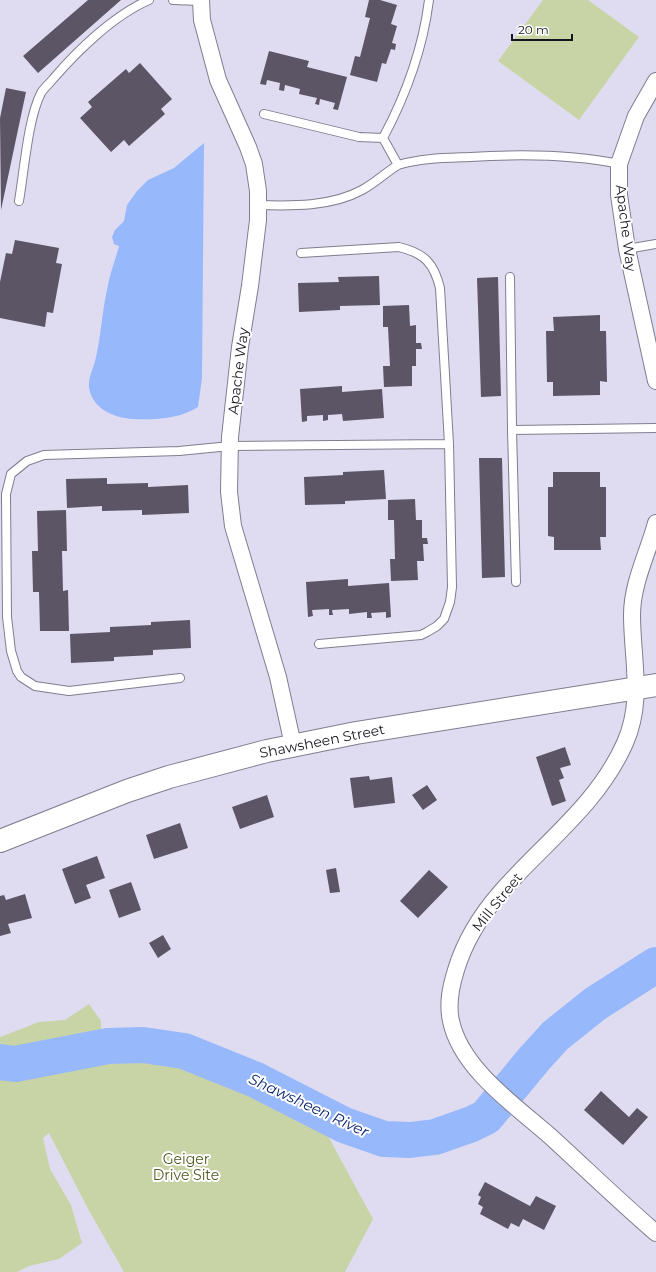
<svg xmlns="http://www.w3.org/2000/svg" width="656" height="1272" font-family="Montserrat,sans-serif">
<rect width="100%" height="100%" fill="#dfdcf1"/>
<path fill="#c9d4a6" d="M543,0H588L639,37L579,120L498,61Z
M89,1004L101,1021V1050L134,1049L172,1053L213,1063L314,1110L373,1219L345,1272H124L87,1207L49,1133L43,1138L50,1169L71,1205L82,1243L59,1259L29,1266L17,1272H0V1037L39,1022L65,1020Z"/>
<path fill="#98b8fc" d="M204,143L202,378L198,407C180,419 154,420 133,419C116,418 95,410 90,392C86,380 94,368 96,357C101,335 102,312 107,290C109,276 115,261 119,246L114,244L112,237L115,230L124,221L127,205L137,191L148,180L174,168Z"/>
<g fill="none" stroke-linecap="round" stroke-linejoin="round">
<path stroke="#98b8fc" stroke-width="36" d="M0,1062L15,1064L108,1046L143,1045L184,1051L256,1080L344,1125L384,1139L410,1140L435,1137L472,1124L486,1117L535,1058L555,1036L595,1004L656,965"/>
</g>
<path fill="#5b5566" d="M88,0H121L38,73L23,56Z
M369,0H380L397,5L391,24L397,26L392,43L396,44L395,50L391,49L386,64L382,63L377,82L350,75L355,56L360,57L370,18L365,17Z
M269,51L309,61L307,67L347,77L338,110L333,109L335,103L320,99L319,105L315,104L317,98L299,94L300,89L285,85L284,91L279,90L280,83L267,80L266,85L260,84Z
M140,63L172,99L161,109L165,114L129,146L124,140L111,152L80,118L92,107L88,102L126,69L129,73Z
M6,88L26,92L1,210L0,118Z
M15,240L59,248L56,263L62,264L53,313L47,312L45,327L0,318V282L6,253L12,254Z
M379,276L380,305L340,306V310L299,312L298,283L339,282L338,277Z
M498,277L501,396L481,397L477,278Z
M409,305L410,326L416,325V343H421L422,349H416V366H412V386L384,387L383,366H390L388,327H383V306Z
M600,315V331H606L607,382L600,381V395L553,396V382H547L546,331H554L553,317Z
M342,386V392L382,389L384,418L343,421L342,414L328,415V420L323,421V415L307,416V421L302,422L300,389Z
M479,458H502L505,577L482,578Z
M384,470L386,499L345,501V504L305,505L304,477L343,475V472Z
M553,472H600V487H606V537H600L601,550H554V537L548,536V487H553Z
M107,478V484L148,483V487L188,485L189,513L142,515V510L102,511V506L67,508L66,479Z
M415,499L416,520H422V538H427L428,544H423L424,561H417L418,580L391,581L390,559H395L394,520H388V500Z
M66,510L67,551H62L63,591L68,590L69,631H40L39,592H33L32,551H38L37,511Z
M348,579V586L389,583L391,617L386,618V612L371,613L372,618H367V612L349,614V609L332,610L333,615H329V609L312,610L313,616L308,617L306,582Z
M190,620L191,648L153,650V655L114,657V661L71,663L70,634L110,632V627L151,625V622Z
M565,747L571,765L560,768L564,778L559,780L566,801L552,806L536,757Z
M369,776L370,780L392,777L395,803L354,808L350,778Z
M427,785L437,800L423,810L412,795Z
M267,795L274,817L240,829L232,807Z
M180,823L188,848L154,859L146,835Z
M97,856L105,878L86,885L91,898L75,904L62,869Z
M336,868L340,892L330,893L326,870Z
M429,870L448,887L418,918L400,901Z
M131,882L141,910L119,918L109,890Z
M25,894L32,918L8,924L11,933L0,936V896L4,895L6,900Z
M163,935L171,949L158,958L149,943Z
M601,1091L629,1117L637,1108L648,1117L623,1145L584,1110Z
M485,1182L530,1206L536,1196L556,1206L544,1230L523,1219L519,1227L511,1223L508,1229L480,1214L483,1207L478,1204L481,1197L478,1195Z"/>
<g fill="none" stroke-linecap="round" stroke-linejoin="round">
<defs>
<path id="lane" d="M173,0L201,1
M264,114L359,137L383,138
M383,138L398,165C422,158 445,158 470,157C520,154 571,154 619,164
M383,138C406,95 423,48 429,0
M19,201C24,172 28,118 41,93C44,88 49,84 53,79C77,51 114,15 149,0
M258,205C292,206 331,207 362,190C375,183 385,173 398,165
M627,249L656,244
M301,253L399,247C424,253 434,263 440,288L449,444L452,587L450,602L444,619L437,626L427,632L421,635L319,644
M510,277L512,430L516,582
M512,430L656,428
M180,678L69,691L35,686L21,677L17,671L11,651L7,617L6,494L11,474L27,461L44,455L179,451L230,446L449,444"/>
<path id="street" d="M201,0L202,20L218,80L248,147L254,164L258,191V220L250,286L240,347L230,437L229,492L233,526L278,677L293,745
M656,81L636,116L619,164V195L627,249L656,381
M656,523C648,553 632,583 632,615C632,659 644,700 625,743C598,804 544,843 501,892C481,915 465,940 456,970C451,986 447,1003 451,1021C461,1069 516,1106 551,1137C586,1169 620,1202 656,1233"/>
<path id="secondary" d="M0,841L127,791L169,777L267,751L356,733L656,685"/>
</defs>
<use href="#lane" stroke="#807d90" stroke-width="10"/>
<use href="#street" stroke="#807d90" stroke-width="18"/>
<use href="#secondary" stroke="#807d90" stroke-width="24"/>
<use href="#lane" stroke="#fff" stroke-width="8"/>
<use href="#street" stroke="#fff" stroke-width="16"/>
<use href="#secondary" stroke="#fff" stroke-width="22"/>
</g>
<g text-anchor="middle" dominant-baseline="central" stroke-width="4" stroke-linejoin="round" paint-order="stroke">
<g font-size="14" fill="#16151d" stroke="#fff">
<text transform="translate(626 228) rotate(83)">Apache Way</text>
<text transform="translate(238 371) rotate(-83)">Apache Way</text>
<text transform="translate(322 741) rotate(-11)">Shawsheen Street</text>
<text transform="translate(497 902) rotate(-51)">Mill Street</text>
</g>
<g font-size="14" fill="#4e5820" stroke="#fff">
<text x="186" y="1159">Geiger<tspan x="186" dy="16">Drive Site</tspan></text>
</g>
<g font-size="15" font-style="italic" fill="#08226d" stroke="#fff">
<text transform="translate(309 1105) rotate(25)">Shawsheen River</text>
</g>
</g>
<path d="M512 34v6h60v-6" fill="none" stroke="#16151d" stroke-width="2"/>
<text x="518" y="34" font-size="12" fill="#16151d" stroke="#ffffff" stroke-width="3" paint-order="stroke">20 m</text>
</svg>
